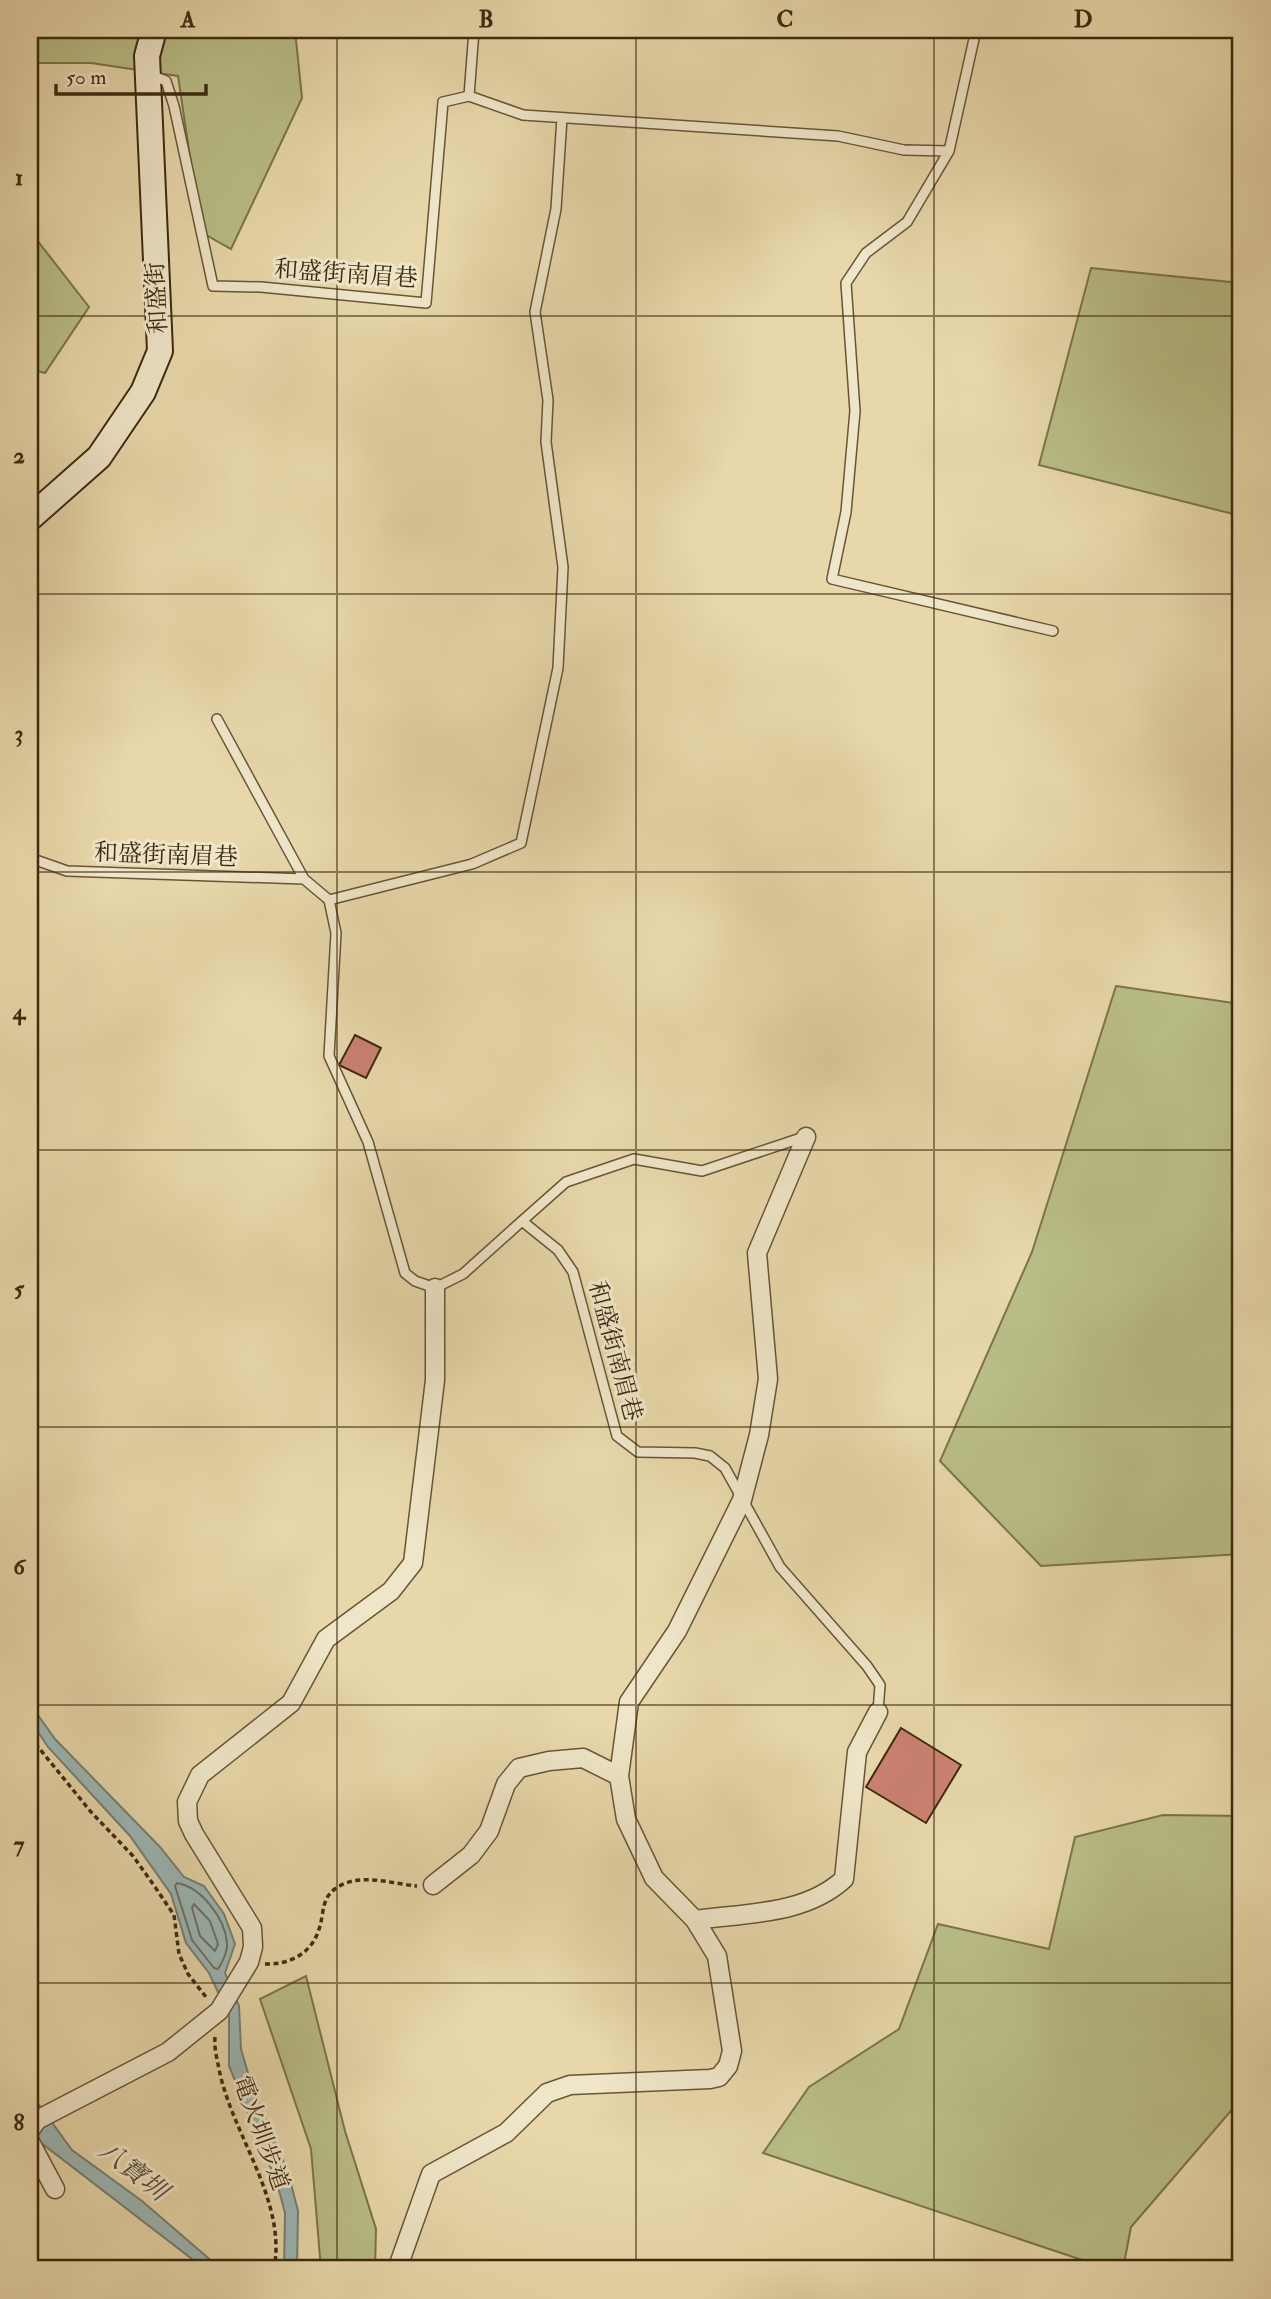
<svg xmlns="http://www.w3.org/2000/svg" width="1271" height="2299" font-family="'IM FELL Double Pica','Noto Serif TC',serif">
<rect width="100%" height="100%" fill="#e7d7aa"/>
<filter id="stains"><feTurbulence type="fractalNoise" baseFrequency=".00286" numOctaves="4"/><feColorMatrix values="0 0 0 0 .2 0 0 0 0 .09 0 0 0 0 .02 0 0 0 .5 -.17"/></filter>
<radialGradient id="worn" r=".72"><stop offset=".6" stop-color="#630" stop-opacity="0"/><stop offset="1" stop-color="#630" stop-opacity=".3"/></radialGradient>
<path fill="#b9bd86" stroke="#7c744a" stroke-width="2" d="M30,30H295L302,98L231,249L201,232L178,76L91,63H30Z
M30,231L89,307L45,373L30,369Z
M1091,268L1240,283L1241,516L1039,465Z
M1116,986L1241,1004V1554L1041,1566L940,1461L1032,1252Z
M1163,1815L1241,1816V2092L1236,2105L1131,2227L1123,2269H1097L1088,2262L763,2153L809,2087L899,2029L938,1924L1049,1949L1075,1837Z
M306,1976L345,2131L376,2229L375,2269H321L311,2149L260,1999Z"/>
<path fill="#9cb7b5" stroke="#767f73" stroke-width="2" d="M30,1704L55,1739L160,1847L184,1877L204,1886L224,1914L235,1944L225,1973L239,2006L241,2049L252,2087L288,2172L298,2211L297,2269H284L285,2213L277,2183L229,2066V2015L209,1973L186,1943L171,1894L130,1836L48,1747L30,1720Z
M30,2086L37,2102L72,2150L142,2201L221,2269H205L40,2142L30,2123Z"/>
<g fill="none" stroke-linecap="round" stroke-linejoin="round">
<path stroke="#6d7062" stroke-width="2" d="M177,1883C201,1887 225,1918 227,1943C228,1951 222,1963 218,1969L214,1968L192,1940L175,1886Z
M194,1904L210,1921L218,1944L215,1951L200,1936L192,1908Z"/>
</g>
<path fill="#cb8171" stroke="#3e2a0f" stroke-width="2" d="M355,1035L381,1048L366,1078L339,1065Z
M901,1728L961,1765L926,1823L866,1787Z"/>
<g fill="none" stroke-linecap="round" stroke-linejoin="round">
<defs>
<path id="service" d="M151,75L166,81L174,106L213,286L261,287L426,303L443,102L469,96L523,115L838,136L904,150L949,151L976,30
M469,96L474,30
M949,151L907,222L866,253L846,283L855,411L846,512L832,579L1053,631
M217,719L304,879
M30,858L67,871L304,879L329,900L336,933L329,1056L368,1142L405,1273L415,1281L435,1288L463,1274L522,1221L558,1250L573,1272L617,1436L638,1452L695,1453L710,1456L725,1468L780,1567L867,1666L880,1685L878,1712
M329,900L472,864L521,843L558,668L563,567L546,442L548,400L535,312L556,209L562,118
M522,1221L566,1182L634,1159L702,1171L804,1137"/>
<path id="minor" d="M433,1885L471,1855L489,1831L506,1784L519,1768L549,1761L583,1758L619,1776
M695,1920C746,1913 805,1915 844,1879L857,1752L878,1712
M30,2130L37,2120L168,2052L219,2011L249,1962L253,1947L252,1928L194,1834L188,1821L187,1802L200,1775L291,1703L326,1639L391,1591L413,1563L435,1380V1288
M30,2142L55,2189
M399,2264L431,2174L506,2133L547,2093L570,2085L710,2079L719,2077L728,2066L732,2051L717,1956L695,1920L654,1878L626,1819L619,1776L629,1702L677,1631L742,1500L759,1435L768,1379L757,1253L806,1137"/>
<path id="secondary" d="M30,518L99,457L143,392L160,351L147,56L154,30"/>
</defs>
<use href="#service" stroke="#685536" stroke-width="12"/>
<use href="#minor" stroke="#685536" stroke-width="21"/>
<use href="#secondary" stroke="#3e2a0f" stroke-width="28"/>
<path stroke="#3e2a0f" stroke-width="3.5" stroke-dasharray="5 3.5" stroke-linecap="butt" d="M30,1737L91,1812L133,1856L153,1884L174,1915L179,1954L188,1974L206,1997
M265,1964C287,1965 310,1955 318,1932C326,1912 318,1894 346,1883C367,1875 395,1884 417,1886
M215,2037C214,2048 217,2059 219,2069C232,2135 287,2200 274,2269"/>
<use href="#service" stroke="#efe5c8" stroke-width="9"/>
<use href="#minor" stroke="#efe5c8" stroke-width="18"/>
<use href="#secondary" stroke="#efe5c8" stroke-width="24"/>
</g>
<path fill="none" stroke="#3e2a0f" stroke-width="2" stroke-opacity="0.55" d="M337,30V2269M636,30V2269M934,30V2269M30,316H1241M30,594H1241M30,872H1241M30,1150H1241M30,1427H1241M30,1705H1241M30,1983H1241"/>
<g text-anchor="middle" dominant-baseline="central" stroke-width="6" stroke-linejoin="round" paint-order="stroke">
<g font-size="24" fill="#3e2a0f" stroke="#efe5c8">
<text transform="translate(346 274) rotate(4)">和盛街南眉巷</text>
<text transform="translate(157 298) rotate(-93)">和盛街</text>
<text transform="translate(166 855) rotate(2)">和盛街南眉巷</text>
<text transform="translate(615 1351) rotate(75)">和盛街南眉巷</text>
<text transform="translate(261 2133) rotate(70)">電火圳步道</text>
</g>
<g font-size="26" font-style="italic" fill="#564d38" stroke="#efe5c8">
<text transform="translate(133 2171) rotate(38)">八寶圳</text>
</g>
</g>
<rect width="1271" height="2299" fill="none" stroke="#e7d7aa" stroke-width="77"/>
<path d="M56 84v10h150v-10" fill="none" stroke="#3e2a0f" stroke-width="3.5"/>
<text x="66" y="84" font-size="21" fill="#3e2a0f" stroke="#efe5c8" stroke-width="5" paint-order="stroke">50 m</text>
<rect x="38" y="38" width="1194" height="2222" fill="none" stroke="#3e2a0f" stroke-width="2.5"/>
<g font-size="23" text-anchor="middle" font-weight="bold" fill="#3e2a0f">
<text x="188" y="27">A</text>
<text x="486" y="27">B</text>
<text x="785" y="27">C</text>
<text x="1083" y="27">D</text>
<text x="19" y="185">1</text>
<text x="19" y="463">2</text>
<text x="19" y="741">3</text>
<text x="19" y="1019">4</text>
<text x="19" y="1296">5</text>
<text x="19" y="1574">6</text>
<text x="19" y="1852">7</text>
<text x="19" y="2130">8</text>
</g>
<rect width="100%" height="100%" filter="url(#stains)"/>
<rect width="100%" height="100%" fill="url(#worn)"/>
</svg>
